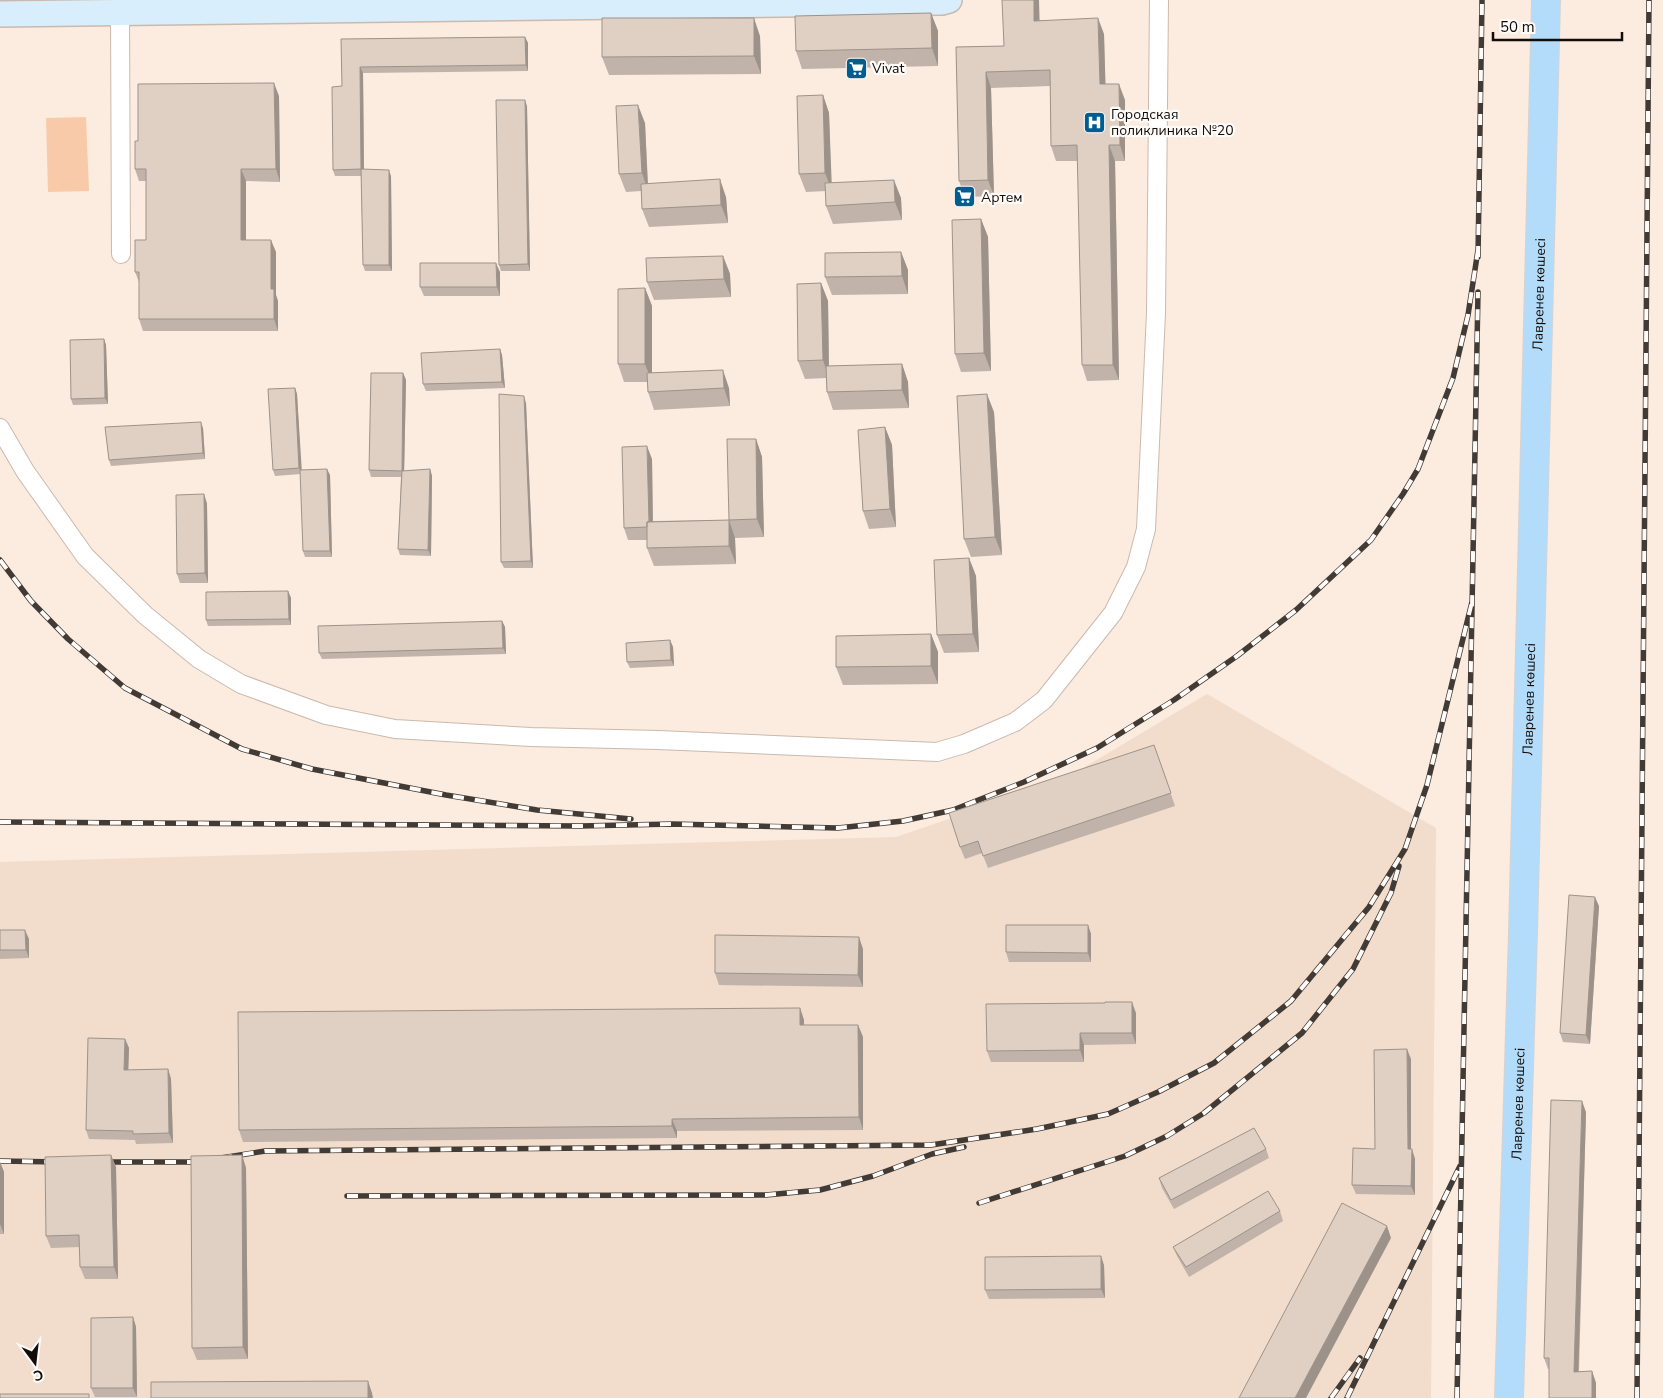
<svg xmlns="http://www.w3.org/2000/svg" width="1663" height="1398" font-family="'Nunito Sans',sans-serif">
<rect width="100%" height="100%" fill="#fcebdf"/>
<path fill="#f2dccb" d="M1207,694L1436,828L1431,1398H0V862L896,837L1063,780Z"/>
<path fill="#f9caa9" d="M86,117L89,191L48,192L46,118Z"/>
<g fill="none" stroke-linecap="round" stroke-linejoin="round">
<defs>
<path id="street" d="M120,12L121,254
M0,428L25,471L85,556L145,615L199,659L241,684L326,715L395,729L531,737L658,740L937,752L964,744L1015,722L1044,700L1113,613L1136,567L1146,529L1156,313L1159,0"/>
<path id="secondary" d="M0,14L942,2L949,0"/>
<g id="primary">
<path id="s1" d="M1509,1398L1523,933L1546,0"/>
</g>
</defs>
<use href="#street" stroke="#cabaae" stroke-width="20"/>
<use href="#secondary" stroke="#cabaae" stroke-width="28"/>
<use href="#primary" stroke="#d4d3d3" stroke-width="30"/>
<use href="#street" stroke="#fff" stroke-width="18"/>
<use href="#secondary" stroke="#d9eefc" stroke-width="25"/>
<use href="#primary" stroke="#b3dcfa" stroke-width="28"/>
<defs>
<path id="rail" d="M1478,257L1482,0
M0,560L31,601L68,639L125,688L242,749L312,769L446,795L537,810L631,819
M0,822L580,826L673,824L838,828L903,821L953,810L1024,782L1097,748L1174,700L1237,656L1296,610L1371,540L1403,494L1418,469L1453,378L1468,315L1478,250
M221,1158L265,1151L931,1145L1037,1129L1108,1114L1158,1092L1214,1063L1291,1001L1369,907L1405,849L1427,785L1472,602
M0,1161L59,1162
M99,1162H191L204,1160
M347,1196L766,1195L820,1190L873,1176L932,1154L964,1147
M979,1203L1125,1156L1167,1136L1204,1113L1302,1033L1353,969L1391,893L1399,866
M1331,1398L1360,1358
M1347,1398L1460,1166
M1457,1398L1478,292
M1637,1398L1649,0"/>
</defs>
<use href="#rail" stroke="#423b35" stroke-width="5.5"/>
<use href="#rail" stroke="#fffbf9" stroke-width="4" stroke-dasharray="11" stroke-linecap="butt"/>
</g>
<path fill="#c1b3a9" d="M1039,0V20L1104,34L1105,84L1125,100V161H1115L1119,380L1087,381L1082,365L1078,161H1056L1051,146L1050,86L991,88L994,196L965,197L959,181L956,47L1004,46Z
M931,13L938,31V66L802,69L796,51Z
M760,36L761,74L609,75L602,57Z
M525,37L528,43V71L363,73L364,169L391,176L392,271H365L363,265L361,176H335L333,170L342,86L341,39Z
M823,95L829,113L831,183L901,198L902,220L833,224L826,206V191L806,192L799,174Z
M279,96L280,182L246,181V240L276,252V295L278,301V331H143L139,319V282L135,272L146,240V181H139L135,169L138,141Z
M527,106L530,271H501L499,265Z
M645,123L648,183L726,197L728,223L649,227L642,209L641,191L626,192L619,174Z
M981,219L988,237L991,371L961,372L955,354Z
M901,252L908,270V294L832,295L825,277Z
M723,256L730,274L731,297L654,300L647,282Z
M500,272V296H424L420,287Z
M821,283L828,301L829,366L902,364L908,382L909,408L833,410L827,392L826,378L805,379L798,361Z
M645,288L652,306V373L729,388L730,406L654,410L648,392L647,382H624L618,364Z
M104,339L106,345L108,404L73,405L71,399Z
M500,349L502,355L505,388L426,391L423,384Z
M403,373L406,380L404,471L430,469L432,476L431,556L400,555L398,549L401,477H371L369,470Z
M295,388L297,394L301,470L330,475L332,557H305L303,551L301,474L275,476L273,470Z
M526,403L533,568H504L501,562Z
M994,412L1002,555L971,557L964,539Z
M885,427L892,445L896,527L869,529L863,511Z
M203,428L205,459L111,466L109,460Z
M756,439L762,457L764,537L735,538L736,564L654,566L647,548V540H628L624,528L652,459L653,521L729,520Z
M204,494L207,504L208,583H180L177,574Z
M969,558L976,576L979,652L944,653L937,635Z
M288,591L291,598V625L208,626L206,620Z
M502,621L505,627L506,654L322,659L319,653Z
M931,634L938,652V684L843,685L836,667Z
M670,640L673,647L674,666L630,668L627,662Z
M1154,745L1175,806L988,868L982,853L965,859L960,847Z
M1599,906L1590,1044L1563,1042L1560,1033Z
M1088,925L1091,934V962H1009L1006,952Z
M0,930L29,939V958L0,959Z
M863,949V987L719,985L715,973Z
M800,1008L804,1020V1025H858L863,1037V1130L677,1131V1138L243,1142L239,1130Z
M1136,1013V1044L1084,1045V1062H991L987,1051Z
M125,1039L129,1048L128,1070L168,1069L171,1079L173,1143L136,1144L135,1140L89,1139L86,1130Z
M1411,1059V1149L1415,1159V1195L1356,1194L1352,1185L1375,1149Z
M1586,1112L1579,1372L1592,1371L1596,1383V1398H1549V1369H1548L1544,1358Z
M1266,1149L1269,1158L1174,1209L1162,1188L1159,1178Z
M111,1155L116,1167L118,1279H85L80,1267V1247L51,1248L46,1236Z
M242,1155L246,1168L248,1359L197,1360L192,1348Z
M0,1162L4,1172V1234H0Z
M1280,1211L1283,1221L1189,1277L1177,1256L1173,1247Z
M1104,1265L1105,1298L989,1299L985,1290Z
M133,1317L136,1327L137,1397H95L91,1388Z"/>
<path fill="#9d9289" d="M1034,0H1039L1040,36L1034,21Z
M931,13L938,31V66L932,48Z
M754,18L760,36L761,74L754,56Z
M1098,18L1104,34L1106,100L1100,84Z
M525,37L528,43V71L526,65Z
M360,67L363,73L364,175L361,169Z
M986,72L991,88L994,196L988,180Z
M274,83L279,96L280,182L276,169Z
M1119,84L1125,100V161L1120,145Z
M823,95L829,113L832,191L825,173Z
M525,100L527,106L530,271L528,264Z
M638,105L645,123L648,191L642,173Z
M1109,145L1115,161L1119,380L1113,365Z
M241,169L246,181V252L241,240Z
M389,170L391,176L392,271L389,265Z
M720,179L726,197L728,223L721,205Z
M894,180L901,198L902,220L895,202Z
M981,219L988,237L991,371L984,353Z
M271,240L276,252V295L278,301V331L274,319L271,289Z
M901,252L908,270V294L902,276Z
M723,256L730,274L731,297L724,279Z
M496,263L500,272V296L497,287Z
M821,283L828,301L829,378L823,360Z
M645,288L652,306V382L645,364Z
M104,339L106,345L108,404L105,398Z
M500,349L502,355L505,388L502,382Z
M902,364L908,382L909,408L902,390Z
M723,370L729,388L730,406L724,388Z
M403,373L406,380L404,477L402,471Z
M295,388L297,394L302,474L299,468Z
M987,394L994,412L1002,555L995,537Z
M524,396L526,403L533,568L531,561Z
M201,422L203,428L205,459L203,453Z
M885,427L892,445L896,527L890,509Z
M756,439L762,457L764,537L757,519Z
M647,446L652,459L653,540L649,527Z
M327,469L330,475L332,557L330,551Z
M430,469L432,476L431,556L428,550Z
M204,494L207,504L208,583L205,573Z
M729,520L735,538L736,564L729,546Z
M969,558L976,576L979,652L973,634Z
M288,591L291,598V625L289,619Z
M502,621L505,627L506,654L503,648Z
M931,634L938,652V684L931,666Z
M670,640L673,647L674,666L671,660Z
M1595,897L1599,906L1590,1044L1586,1035Z
M1088,925L1091,934V962L1088,953Z
M25,930L29,939V958L26,950Z
M859,937L863,949V987L858,975Z
M1132,1002L1136,1013V1044L1132,1033Z
M800,1008L804,1020V1038L800,1025Z
M858,1025L863,1037V1130L859,1117Z
M1080,1033L1084,1045V1062L1080,1050Z
M125,1039L129,1048L128,1080L124,1070Z
M1407,1049L1411,1059V1159L1408,1149Z
M168,1069L171,1079L173,1143L169,1133Z
M1582,1101L1586,1112L1578,1383L1574,1372Z
M672,1119L677,1131V1138L672,1126Z
M1412,1149L1415,1159V1195L1411,1186Z
M111,1155L116,1167L118,1279L114,1267Z
M242,1155L246,1168L248,1359L243,1347Z
M0,1162L4,1172V1234L0,1224Z
M1387,1226L1391,1238L1306,1398H1295Z
M1101,1256L1104,1265L1105,1298L1101,1289Z
M133,1317L136,1327L137,1397L133,1388Z
M1592,1371L1596,1383V1398H1592Z
M368,1381L372,1393L373,1398H368Z"/>
<path fill="#e0d0c4" stroke="#9d9289" d="M1002,0H1034V21L1098,18L1100,84H1119L1120,145H1109L1113,365H1082L1077,145L1051,146L1050,70L986,72L988,180L959,181L956,47L1004,46Z
M931,13L932,48L796,51L795,16Z
M602,18H754V56L602,57Z
M525,37L526,65L360,67L361,169L333,170L332,87L342,86L341,39Z
M274,83L276,169H241V240H271V289H274V319H139V272H135V240H146V169H135V141H138V84Z
M823,95L825,173L799,174L797,96Z
M496,100H525L528,264L499,265Z
M638,105L642,173L619,174L616,106Z
M361,169L389,170V265H363Z
M720,179L721,205L642,209L641,184Z
M894,180L895,202L826,206L825,183Z
M981,219L984,353L955,354L952,220Z
M901,252L902,276L825,277V253Z
M723,256L724,279L647,282L646,258Z
M420,263H496L497,287H420Z
M821,283L823,360L798,361L797,284Z
M645,288V364H618V289Z
M104,339L105,398L71,399L70,340Z
M500,349L502,382L423,384L421,353Z
M902,364V390L827,392L826,366Z
M723,370L724,388L648,392L647,373Z
M371,373H403L402,471L369,470Z
M295,388L299,468L273,470L268,389Z
M499,394L524,396L531,561L501,562Z
M987,394L995,537L964,539L957,396Z
M201,422L203,453L109,460L105,427Z
M885,427L890,509L863,511L858,430Z
M727,439H756L757,519L729,520Z
M647,446L649,522H647V527L624,528L622,447Z
M327,469L330,551H303L300,470Z
M430,469L428,550L398,549L402,471Z
M204,494L205,573L177,574L176,495Z
M729,520V546L647,548V522Z
M969,558L973,634L937,635L934,560Z
M288,591L289,619L206,620V592Z
M502,621L503,648L319,653L318,626Z
M931,634V666L836,667V636Z
M670,640L671,660L627,662L626,643Z
M1154,745L1171,793L983,856L978,841L960,847L949,813Z
M1569,895L1595,897L1586,1035L1560,1033Z
M1006,925H1088V953L1006,952Z
M0,930H25L26,950H0Z
M715,935L859,937L858,975L715,973Z
M1105,1002H1132V1033H1080V1050L987,1051L986,1004L1105,1003Z
M800,1008V1025H858L859,1117L672,1119V1126L239,1130L238,1012Z
M88,1038L125,1039L124,1070L168,1069L169,1133L133,1134V1131L86,1130Z
M1407,1049L1408,1149H1412L1411,1186L1352,1185L1353,1148L1375,1149L1374,1050Z
M1551,1100L1582,1101L1574,1372L1592,1371V1398H1549V1358H1544Z
M1254,1128L1266,1149L1171,1200L1159,1178Z
M111,1155L114,1267H80L79,1235L46,1236L45,1157Z
M242,1155L243,1347L192,1348L191,1156Z
M1268,1191L1280,1211L1186,1267L1173,1247Z
M1342,1203L1387,1226L1295,1398H1239Z
M1101,1256V1289L985,1290V1257Z
M133,1317V1388H91V1318Z
M368,1381V1398H151V1382Z
M0,1394H89V1398H0Z"/>
<defs>
<symbol id="supermarket-square" viewBox="-11 -11 22 22"><rect x="-9" y="-9" width="18" height="18" rx="4" fill="#005e8f" stroke="#fffbf9"/><path d="M-6-5.5h2.5l.6 2H6L4.5 2H-2.5L-4.4-4H-6ZM-1.5 3.2a1.3 1.3 0 1 0 .1 0ZM3 3.2a1.3 1.3 0 1 0 .1 0Z" fill="#fff"/></symbol>
<symbol id="hospital-square" viewBox="-11 -11 22 22"><rect x="-9" y="-9" width="18" height="18" rx="4" fill="#005e8f" stroke="#fffbf9"/><path d="M-5-5h3v3.5h4V-5h3V5h-3V1.5h-4V5h-3Z" fill="#fff"/></symbol>
</defs>
<g fill-rule="evenodd">
<use href="#supermarket-square" x="844" y="56" width="25" height="25"/>
<use href="#hospital-square" x="1082" y="110" width="25" height="25"/>
<use href="#supermarket-square" x="952" y="184" width="25" height="25"/>
</g>
<g text-anchor="middle" dominant-baseline="central" stroke-width="4.5" stroke-linejoin="round" paint-order="stroke">
<g font-size="14" fill="#120d09" stroke="#fffbf9" text-anchor="start">
<text x="872" y="68">Vivat</text>
<text x="1111" y="114">Городская<tspan x="1111" dy="16">поликлиника №20</tspan></text>
<text x="981" y="197">Артем</text>
</g>
<g font-size="14" fill="#120d09" stroke="#fffbf9">
<text stroke="none"><textPath href="#s1" startOffset="1104">Лавренев көшесі</textPath></text>
<text stroke="none"><textPath href="#s1" startOffset="699">Лавренев көшесі</textPath></text>
<text stroke="none"><textPath href="#s1" startOffset="294">Лавренев көшесі</textPath></text>
</g>
</g>
<g transform="translate(35 1363) rotate(165)" stroke="#fffbf9" stroke-width="4" paint-order="stroke">
<path d="M0-4L9 19L0 12L-9 19Z" fill="#120d09"/>
<text y="-8" font-size="14" font-weight="bold" text-anchor="middle" fill="#120d09">С</text>
</g>
<path d="M1493 32v8h129v-8" fill="none" stroke="#120d09" stroke-width="2.5"/>
<text x="1500" y="32" font-size="15" fill="#120d09" stroke="#fffbf9" stroke-width="4" paint-order="stroke">50 m</text>
</svg>
